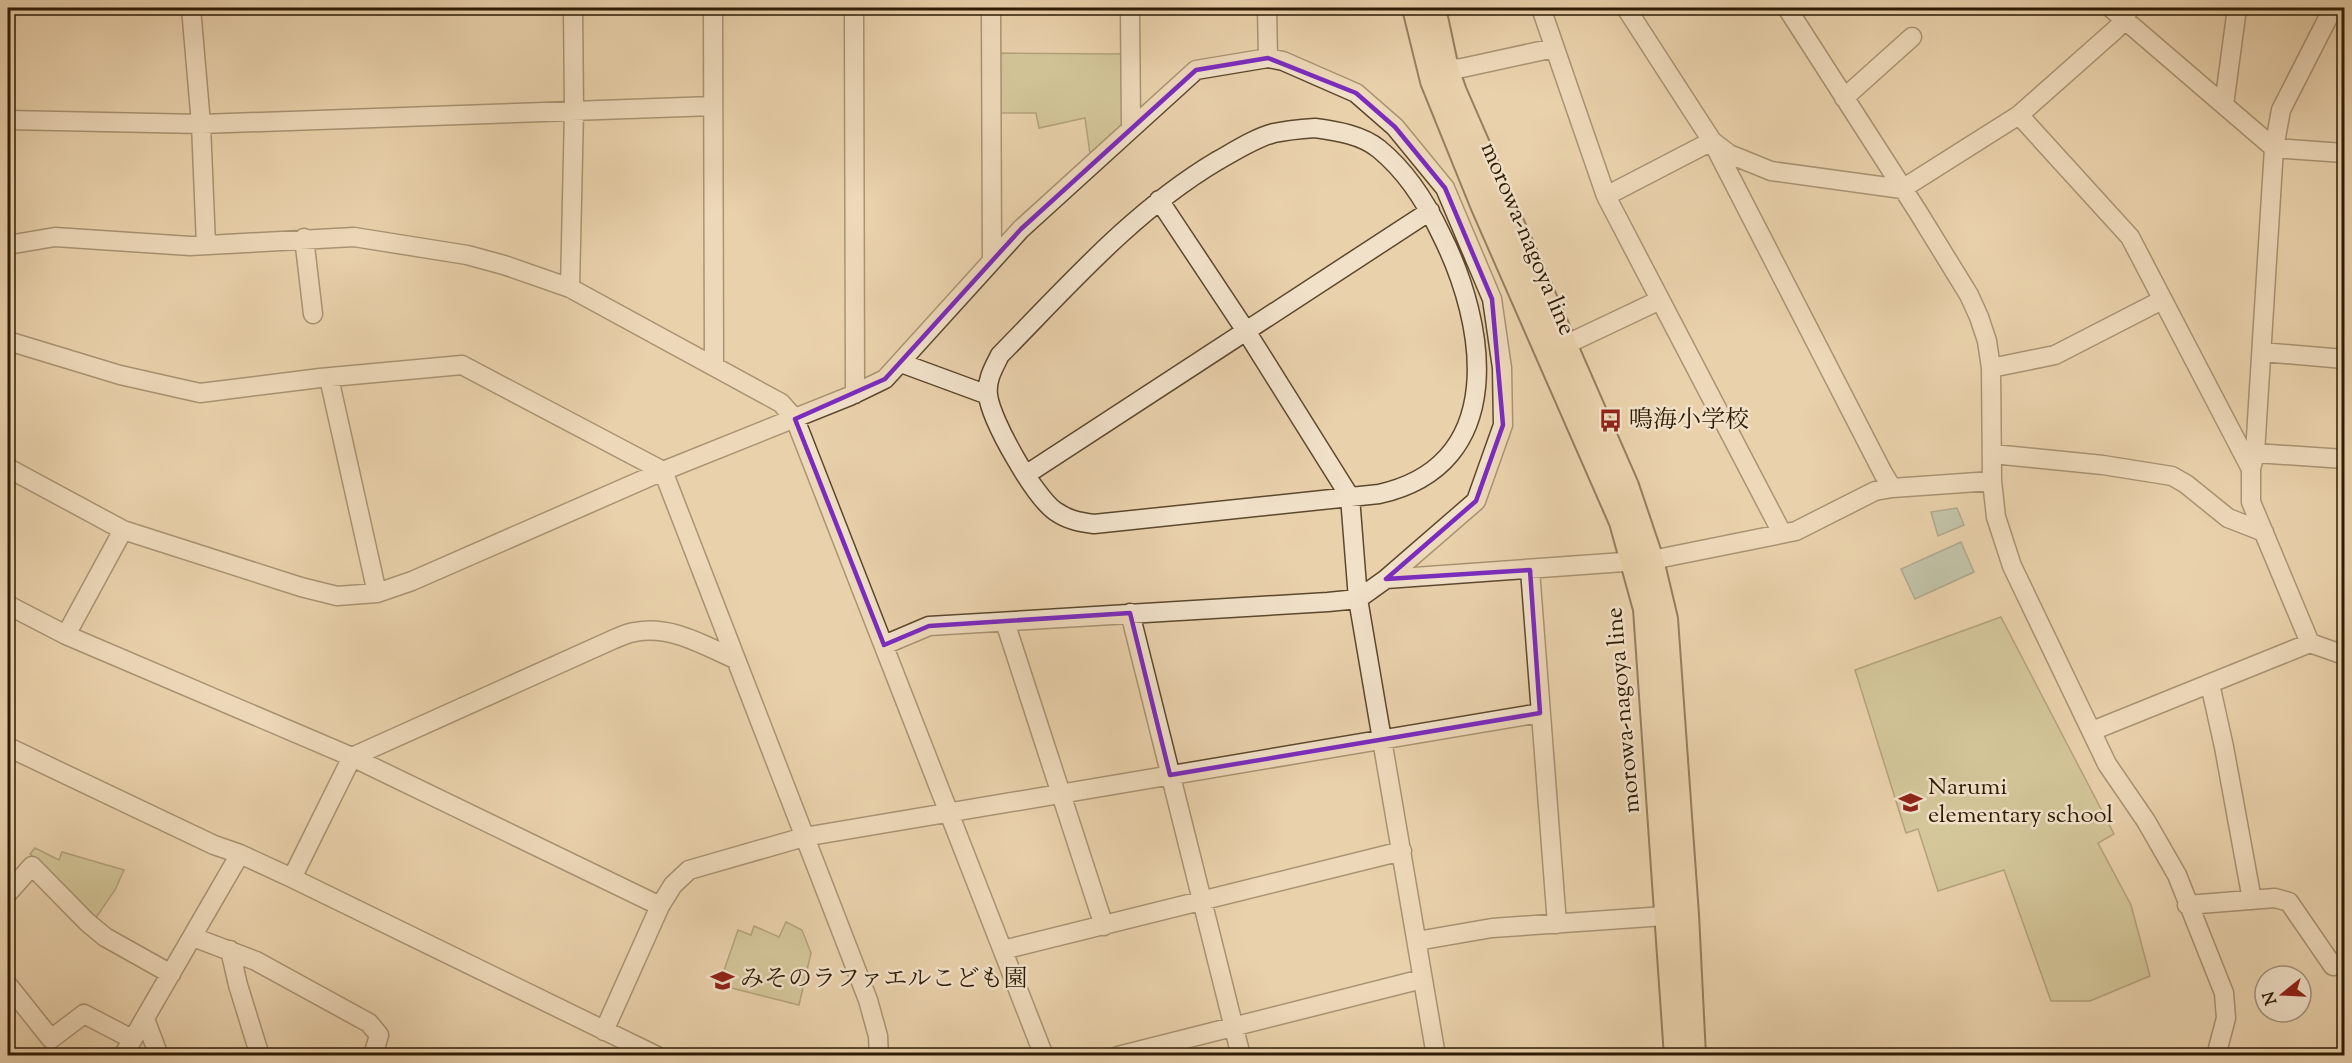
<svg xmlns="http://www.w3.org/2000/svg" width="2352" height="1063" font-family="'Sorts Mill Goudy','Noto Serif JP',serif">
<rect width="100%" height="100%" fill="#e9d1ac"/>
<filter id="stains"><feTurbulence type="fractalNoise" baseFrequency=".00333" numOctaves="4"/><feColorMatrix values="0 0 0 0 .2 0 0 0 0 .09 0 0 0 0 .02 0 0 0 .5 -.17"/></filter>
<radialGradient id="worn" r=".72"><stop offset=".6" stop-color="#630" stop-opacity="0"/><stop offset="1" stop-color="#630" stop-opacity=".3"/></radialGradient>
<path fill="#bbba86" stroke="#746a44" stroke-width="1.5" d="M997,53L1124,54V123L1090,154L1085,118L1039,128L1036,113H998Z
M2001,617L2114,834L2098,843L2131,905L2150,976L2090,1001H2051L2004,870L1938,891L1918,829L1906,833L1855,670Z
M35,848L59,860L62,852L124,870L115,890L95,919L30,854Z
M786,922L802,930L811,953L799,1005L719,985L738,930L751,935L754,926L779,937Z"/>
<path fill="#97b7ab" stroke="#6d7968" stroke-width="1.5" d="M1957,508L1964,525L1938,536L1931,512Z
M1961,542L1974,572L1915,599L1901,569Z"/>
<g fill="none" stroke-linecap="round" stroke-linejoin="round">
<defs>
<path id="minor" d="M191,8L201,124L206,245
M713,8L714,364
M854,8L855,394
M991,8L992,260
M1130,8L1131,129
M1541,8L1606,196L1782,533
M1787,8L1918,212L1969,295L1979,317L1987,341L1991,368L1992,481L1996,517L2012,566L2107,764L2146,821L2177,875L2224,993L2226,1018L2216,1056
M2111,8L2274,148L2344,153
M1268,58L1283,61L1356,93L1395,127L1445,188L1492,299L1502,368L1503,425L1476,501L1386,579
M1447,69L1462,68L1554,48
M1844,98L1912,37
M2224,105L2237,8
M2019,115L2130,237L2251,469
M8,120L201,124L713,106
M1315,128C1337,131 1362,135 1379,149C1407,172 1426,202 1441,234C1487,325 1509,465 1379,494L1094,524C1079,522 1068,520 1055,511C1034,496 991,421 988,395C986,380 994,367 1000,355C1068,286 1133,211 1217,161C1235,151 1255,138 1274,133C1288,130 1301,129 1315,128Z
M1606,196L1712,141L1626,8
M1159,200L1246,331L1350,497L1358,599L1436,1056
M304,238L313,314
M8,245L55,237L190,246L354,237L467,255L504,265L570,288L781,403L795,419L1044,1056
M570,288L574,111L573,8
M8,341L120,375L200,393L320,378L462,365L663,471L868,1000L878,1036L879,1056
M1565,345L1660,300
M2262,352L2344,359
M901,363L988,395
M1991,368L2055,355L2162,300
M329,378L377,593
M2255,453L2344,459
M1993,454L2103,465L2172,476L2186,484L2228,518L2264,532
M8,468L123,530L301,587L337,596L377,593L412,581L663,471L850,396L885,379L1021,229L1196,70L1268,58L1267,8
M1027,474L1430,211
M1892,488L1883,473L1712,141L1729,154L1771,171L1902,189L2019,115L2115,30L2125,19L2129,8
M1530,570L1557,924
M8,605L66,635L352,757L660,906
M1130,613L1241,1056
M1005,622L1104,926
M66,635L123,530
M2310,643L2344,655
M884,645L929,626L1328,602L1358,599L1386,579L1652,560L1796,531L1875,491L1892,488L1992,481
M2210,684L2224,747L2252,900
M2092,731L2310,643L2251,502V469L2255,453L2274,148L2281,110L2333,8
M8,747L214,845L240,854L292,878L657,1056
M292,878L352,757L612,640C619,637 627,633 635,632C671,625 703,645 735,659
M8,893L32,866L87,922L105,937L171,974
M2187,905L2275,898L2289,902L2333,966
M193,937L256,961L369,1023L379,1035L373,1056
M1417,941L1492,928L1679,915
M230,950L238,985L260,1056
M1003,950L1402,851
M8,985L51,1039L84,1014L132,1039
M145,1019L159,1056
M604,1031L660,906L673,885L689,870L804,837L1540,713
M123,1056L240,854
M1118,1056L1422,979"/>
<path id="major" d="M1414,8L1432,81L1483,207L1621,522L1645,609L1676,1056
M1434,8L1447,69L1455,92L1627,486L1652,560L1666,619L1687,915L1694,1056"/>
</defs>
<use href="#minor" stroke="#5c482d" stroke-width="21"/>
<use href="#major" stroke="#2d1b03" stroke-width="26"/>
<use href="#minor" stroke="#f1e1c9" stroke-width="18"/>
<use href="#major" stroke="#e9d1ac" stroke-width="22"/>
</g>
<path d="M0 0H2352V1063H0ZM1268,58L1356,93L1395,127L1445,188L1492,299L1503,425L1476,501L1386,579L1530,570L1540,713L1170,775L1130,613L929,626L884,645L795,419L885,379L1021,229L1196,70Z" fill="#e9d1ac" fill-opacity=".55" fill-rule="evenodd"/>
<path fill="none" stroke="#7b2cbf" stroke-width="4.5" stroke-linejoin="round" d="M1268,58L1356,93L1395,127L1445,188L1492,299L1503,425L1476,501L1386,579L1530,570L1540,713L1170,775L1130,613L929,626L884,645L795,419L885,379L1021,229L1196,70Z"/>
<defs>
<symbol id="bus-bare" viewBox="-9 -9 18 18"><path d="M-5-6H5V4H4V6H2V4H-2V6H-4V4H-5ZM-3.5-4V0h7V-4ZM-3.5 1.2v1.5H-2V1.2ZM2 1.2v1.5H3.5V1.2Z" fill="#8f2418" stroke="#f1e1c9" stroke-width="2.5" paint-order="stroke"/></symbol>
<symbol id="school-bare" viewBox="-9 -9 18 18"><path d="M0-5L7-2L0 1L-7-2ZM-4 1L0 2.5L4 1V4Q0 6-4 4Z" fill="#8f2418" stroke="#f1e1c9" stroke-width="2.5" paint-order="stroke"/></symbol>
</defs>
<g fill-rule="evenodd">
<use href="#bus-bare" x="1594" y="404" width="33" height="33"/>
<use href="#school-bare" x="1894" y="786" width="33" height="33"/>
<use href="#school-bare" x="706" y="964" width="33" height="33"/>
</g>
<g text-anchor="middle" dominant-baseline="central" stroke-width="5" stroke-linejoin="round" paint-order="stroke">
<g font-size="24" fill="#2d1b03" stroke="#f1e1c9">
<text transform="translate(1527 239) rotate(67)">morowa-nagoya line</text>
<text transform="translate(1624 710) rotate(-95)">morowa-nagoya line</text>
</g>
<g font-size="24" fill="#2d1b03" stroke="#f1e1c9" text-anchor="start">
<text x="1629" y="421">鳴海小学校</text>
<text x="1928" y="788">Narumi<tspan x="1928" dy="28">elementary school</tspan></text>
<text x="740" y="980">みそのラファエルこども園</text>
</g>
</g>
<rect width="2352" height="1063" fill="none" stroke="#e9d1ac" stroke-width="30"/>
<rect x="9" y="9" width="2334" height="1045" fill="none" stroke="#2d1b03" stroke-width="3"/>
<rect x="15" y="15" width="2322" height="1033" fill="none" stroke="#2d1b03" stroke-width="1.5"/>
<g transform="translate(2283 994) rotate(252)"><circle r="28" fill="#f1e1c9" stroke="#a3927a" stroke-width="1.5"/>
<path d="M0-4.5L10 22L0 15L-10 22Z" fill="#8f2418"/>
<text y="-9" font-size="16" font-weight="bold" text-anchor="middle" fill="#2d1b03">N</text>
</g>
<rect width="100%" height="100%" filter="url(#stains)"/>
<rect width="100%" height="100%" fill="url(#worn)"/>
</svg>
